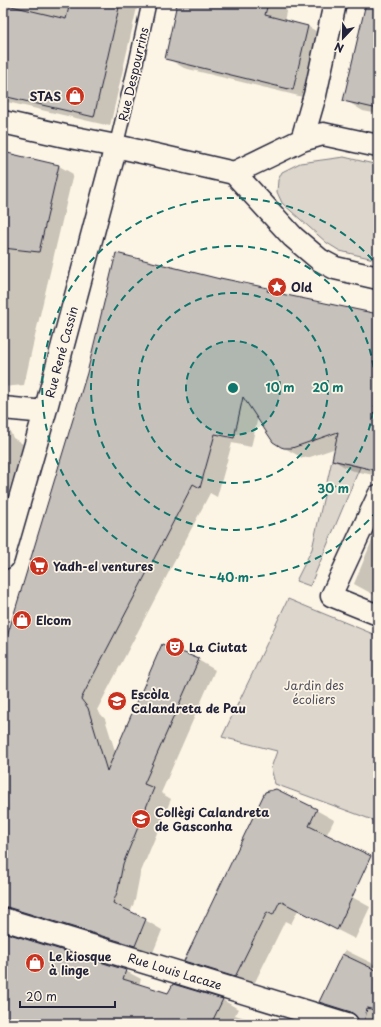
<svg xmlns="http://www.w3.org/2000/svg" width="381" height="1027" font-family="'Playpen Sans',sans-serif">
<rect width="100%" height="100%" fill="#fcf5e5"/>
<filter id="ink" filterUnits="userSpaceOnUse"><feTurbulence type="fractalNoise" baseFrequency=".025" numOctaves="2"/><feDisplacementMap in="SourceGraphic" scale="8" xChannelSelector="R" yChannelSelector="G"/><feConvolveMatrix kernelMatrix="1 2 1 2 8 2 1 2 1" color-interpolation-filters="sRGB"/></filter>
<g filter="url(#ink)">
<path fill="#dcd6cc" stroke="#7f7c84" d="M344,157L378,165V260L340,251L327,243L282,203L277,192L278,180L282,172L300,163Z
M332,460L360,467L310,586L296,581L312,549Z
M288,599L378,636V822L275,784L271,768L277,751L222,737Z"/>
<path fill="#0003" d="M3,3H138L110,126L3,101Z
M178,3H288L284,21L307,26L325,36L311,99L184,68L167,58Z
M378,43V114L363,111L345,100Z
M3,153L59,166L73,174L32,349L24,385L3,387Z
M221,279L268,289L276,294L378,314V476L350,470L333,460L336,448L310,457L302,458L299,456L281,446L258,417L251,447L232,443L217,497L210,493L97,710L105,719L116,754L198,660L215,670L161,793L171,799L140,874L135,900L130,913L145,920L162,930L152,955L32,919L15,909L3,899V653Z
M3,416L13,438L23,444L3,510Z
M378,526V597L354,584Z
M316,810L334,820L326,836L352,897L370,907L355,939L298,910L291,924L285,921L253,986L202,971L185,961Z
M3,933L126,971L141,979L139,985L169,994L173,985L223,1000L238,1009L235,1015L265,1024H3Z
M345,950L378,966V1024H360L358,1018L335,1011L320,1002Z"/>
<path fill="#c6c1bb" stroke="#22223b" d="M70,3H120L94,117L3,96V4L66,19Z
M177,3H268L265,15L308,26L293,90L165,59Z
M366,3H378V109L343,101Z
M3,152L59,165L39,252L3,248Z
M116,253L220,279V278L268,288L267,291L378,314V471L332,460L338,432L292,448H284L281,447L273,442L243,397L234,438L215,434L200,488L193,484L81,699L88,708L107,771L162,644L199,659L144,784L154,788L123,864L118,890L113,903L146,919L135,946L7,907H3V650L87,373Z
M276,789L317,809L309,826L371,856L337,930L280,901L273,915L267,912L235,977L184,961L265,792Z
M3,932L126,970L123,979L168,993L173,984L223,999L211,1024H3Z
M342,954L378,971V1011L367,1008L364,1024H359V1021L356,1016L351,1012L319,1002Z"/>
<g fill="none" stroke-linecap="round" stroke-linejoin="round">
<defs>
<path id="service" d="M116,146L136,63L149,3"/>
<path id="pedestrian" d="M378,495L331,596L378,615"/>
<path id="minor" d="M3,122L65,136L116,146L234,173L293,237L320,260L335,268L378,278
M302,140L315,95L335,3
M234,173L302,140L323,134L378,146
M3,408L45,412
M3,558L45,412L116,146
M3,919L347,1024"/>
</defs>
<use href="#service" stroke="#22223b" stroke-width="16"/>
<use href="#pedestrian" stroke="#22223b" stroke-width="23"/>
<use href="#minor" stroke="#22223b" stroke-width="25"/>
<use href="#service" stroke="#fcf5e5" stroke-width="13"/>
<use href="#pedestrian" stroke="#fcf5e5" stroke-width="20"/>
<use href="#minor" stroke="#fcf5e5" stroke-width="22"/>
</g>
</g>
<circle cx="233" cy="388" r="47" fill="#0f766e" fill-opacity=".12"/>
<g fill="none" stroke="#0f766e" stroke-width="2" stroke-dasharray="7 5">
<circle cx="233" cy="388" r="47"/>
<circle cx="233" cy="388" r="95"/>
<circle cx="233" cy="388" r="142"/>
<path d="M377 511A190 190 0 1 1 377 265"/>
</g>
<defs>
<symbol id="shop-disc" viewBox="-11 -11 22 22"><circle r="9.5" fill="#c8321e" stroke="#fcf5e5"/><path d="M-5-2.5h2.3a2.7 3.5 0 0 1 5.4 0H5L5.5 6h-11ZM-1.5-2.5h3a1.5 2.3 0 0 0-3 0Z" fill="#fff"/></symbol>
<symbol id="sight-disc" viewBox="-11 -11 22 22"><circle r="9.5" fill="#c8321e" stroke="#fcf5e5"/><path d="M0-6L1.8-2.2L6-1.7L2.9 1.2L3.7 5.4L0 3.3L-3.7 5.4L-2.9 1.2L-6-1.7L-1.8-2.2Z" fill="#fff"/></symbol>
<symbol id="supermarket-disc" viewBox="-11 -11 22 22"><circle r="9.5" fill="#c8321e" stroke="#fcf5e5"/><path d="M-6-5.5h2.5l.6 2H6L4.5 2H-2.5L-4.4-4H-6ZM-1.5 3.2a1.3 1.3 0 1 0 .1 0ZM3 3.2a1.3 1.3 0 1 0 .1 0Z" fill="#fff"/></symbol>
<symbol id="theatre-disc" viewBox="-11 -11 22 22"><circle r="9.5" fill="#c8321e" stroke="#fcf5e5"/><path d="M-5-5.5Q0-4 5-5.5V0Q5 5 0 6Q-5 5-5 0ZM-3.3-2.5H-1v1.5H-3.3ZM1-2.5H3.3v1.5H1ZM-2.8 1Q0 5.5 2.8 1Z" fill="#fff"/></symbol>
<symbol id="school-disc" viewBox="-11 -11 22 22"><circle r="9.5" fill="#c8321e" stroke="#fcf5e5"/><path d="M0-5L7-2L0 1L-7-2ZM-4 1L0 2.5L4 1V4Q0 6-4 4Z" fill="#fff"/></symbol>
</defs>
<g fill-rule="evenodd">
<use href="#shop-disc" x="64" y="85" width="22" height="22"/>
<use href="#sight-disc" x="266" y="276" width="22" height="22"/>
<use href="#supermarket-disc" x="28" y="555" width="22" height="22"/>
<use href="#shop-disc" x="11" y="609" width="22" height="22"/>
<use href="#theatre-disc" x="164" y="636" width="22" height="22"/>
<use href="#school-disc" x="106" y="690" width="22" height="22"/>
<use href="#school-disc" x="130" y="808" width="22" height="22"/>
<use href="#shop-disc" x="24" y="952" width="22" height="22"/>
</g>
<g text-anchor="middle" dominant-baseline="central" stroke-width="3.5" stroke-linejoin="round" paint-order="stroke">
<g font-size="12" fill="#22223b" stroke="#fcf5e5">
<text transform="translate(133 74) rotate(-77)">Rue Despourrins</text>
<text transform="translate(61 352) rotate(-75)">Rue René Cassin</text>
<text transform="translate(175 971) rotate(17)">Rue Louis Lacaze</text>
</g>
<g font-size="12" font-weight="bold" fill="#22223b" stroke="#fcf5e5" text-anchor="start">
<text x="61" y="96" text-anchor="end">STAS</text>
<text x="291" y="287">Old</text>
<text x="53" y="566">Yadh-el ventures</text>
<text x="36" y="620">Elcom</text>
<text x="189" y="647">La Ciutat</text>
<text x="131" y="694">Escòla<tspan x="131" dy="14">Calandreta de Pau</tspan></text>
<text x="155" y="812">Collègi Calandreta<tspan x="155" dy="14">de Gasconha</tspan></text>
<text x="49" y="956">Le kiosque<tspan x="49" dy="14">à linge</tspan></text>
</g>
<g font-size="12" fill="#504f5f" stroke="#fcf5e5">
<text x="314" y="685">Jardin des<tspan x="314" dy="14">écoliers</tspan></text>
</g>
</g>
<circle cx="233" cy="388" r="6" fill="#0f766e" stroke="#fcf5e5" stroke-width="2"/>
<g font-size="12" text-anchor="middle" font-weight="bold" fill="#0f766e" stroke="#fcf5e5" stroke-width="3.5" stroke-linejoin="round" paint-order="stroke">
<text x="280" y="392">10 m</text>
<text x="328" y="392">20 m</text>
<text x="333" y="493">30 m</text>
<text x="233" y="582">40 m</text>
</g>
<rect width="381" height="1027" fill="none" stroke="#fcf5e5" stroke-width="16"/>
<rect x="8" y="8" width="365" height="1011" fill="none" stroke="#22223b" stroke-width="1.5" filter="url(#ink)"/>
<g transform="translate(343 38) rotate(202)" stroke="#fcf5e5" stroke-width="3" paint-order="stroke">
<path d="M0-3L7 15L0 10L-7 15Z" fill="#22223b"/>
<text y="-6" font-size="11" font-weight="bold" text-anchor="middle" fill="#22223b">N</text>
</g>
<path d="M20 1001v6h95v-6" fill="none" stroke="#22223b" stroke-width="2"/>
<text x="26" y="1001" font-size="12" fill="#22223b" stroke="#fcf5e5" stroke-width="3" paint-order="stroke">20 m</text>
</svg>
